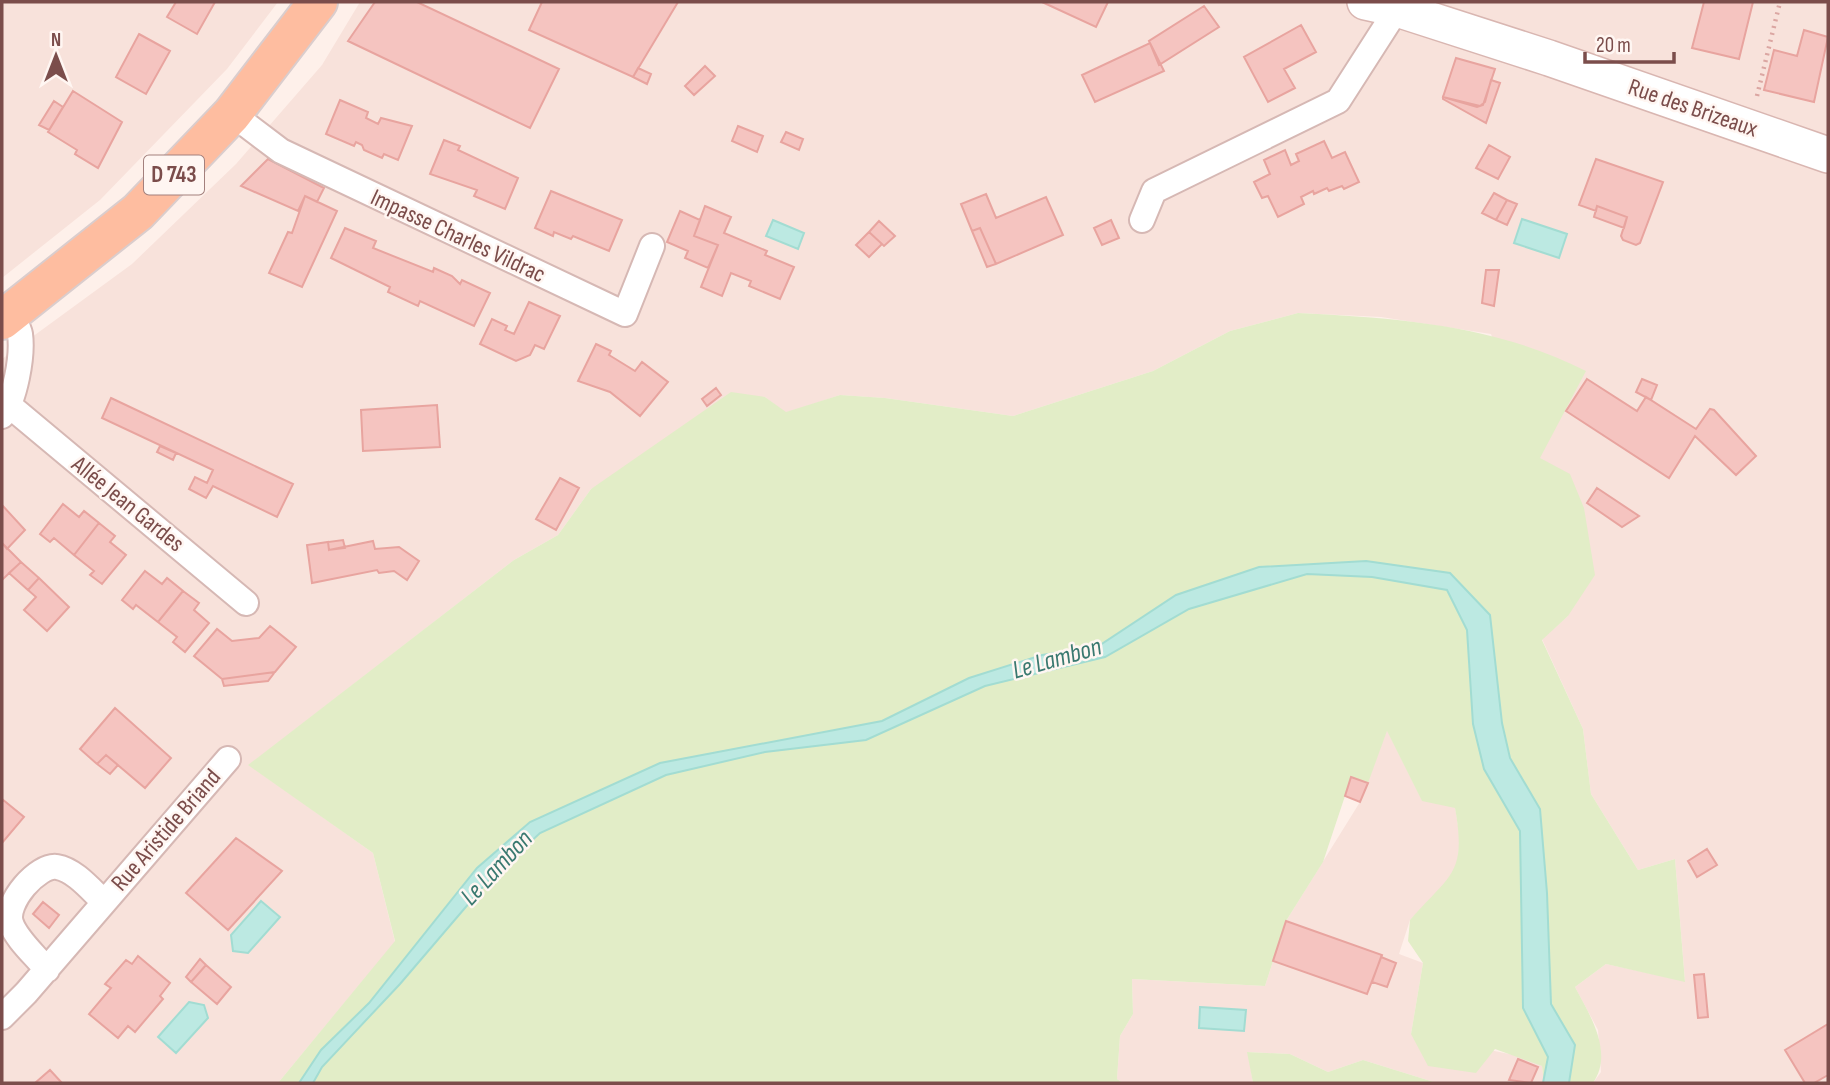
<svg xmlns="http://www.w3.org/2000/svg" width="1830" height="1085" font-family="'Sofia Sans Condensed',sans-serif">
<rect width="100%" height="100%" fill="#fef0ea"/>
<path fill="#f8e2db" d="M2,2H278L227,69L100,200L2,278Z
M360,2H1828V1083H1593L1601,1072L1598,1030L1575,987L1606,964L1685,981L1675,859L1638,870L1591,794L1583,729L1542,639L1568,616L1540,458L1491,334L1381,317L1298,313L1230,331L1153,371L1013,416L885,398L840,395L786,413L765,397L591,489L558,535L514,560L249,765L373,853L395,942L278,1083H2V359L132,264L236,164L322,65Z
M1387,730L1422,800L1455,807L1460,839L1457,866L1444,887L1410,920L1399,954L1423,963L1411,1034L1519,1056L1542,1066L1544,1083H1437L1363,1060L1328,1072L1290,1054L1248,1052L1253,1083H1123L1117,1079L1120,1036L1133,1014L1132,979L1265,986L1286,921L1360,802Z"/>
<path fill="#e2edc7" d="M1298,313C1398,318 1496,325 1586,371L1540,458L1570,474L1584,508L1595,575L1568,616L1542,640L1583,729L1591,794L1638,870L1675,859L1685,982L1606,964L1575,987C1590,1015 1614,1053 1593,1083H1544L1542,1066L1495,1049L1476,1073L1428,1066L1411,1034L1423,963L1408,941L1410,920C1450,874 1467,875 1455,808L1422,801L1387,731L1368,783L1351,778L1323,862L1286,921L1265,986L1132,979L1133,1014L1120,1036L1117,1079L1123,1083H278L395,941L373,853L248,765L514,560L558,535L591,489L731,392L765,397L786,412L840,395L885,398L1013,416L1153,371L1230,331Z
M1247,1052L1290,1054L1328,1072L1363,1060L1437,1083H1253Z"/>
<path fill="#bce9e2" stroke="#a2dcd2" stroke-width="2" d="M1522,219L1567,234L1559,258L1514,243Z
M773,220L804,233L798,249L766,236Z
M1366,561L1450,573L1490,615L1502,723L1510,758L1540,809L1547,893L1551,1004L1575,1045L1569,1083H1543L1548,1057L1523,1008L1520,831L1484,769L1473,724L1467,630L1447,590L1372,577L1307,574L1189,609L1105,657L985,686L866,740L765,752L666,775L540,833L488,881L400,984L322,1067L313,1083H299L321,1050L369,1003L477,868L530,822L660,763L882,721L969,678L1042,655L1097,647L1176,595L1259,567Z
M261,901L280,917L248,953L233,951L231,935Z
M189,1002L204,1005L208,1018L176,1053L158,1037Z
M1200,1007L1246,1010L1244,1031L1199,1028Z"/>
<path fill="#f5c4c0" stroke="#e8a49f" stroke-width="2" d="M176,2H215L197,34L167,17Z
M375,2H417L559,69L530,128L348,41Z
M542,2H678L633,77L529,30Z
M1042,2H1108L1096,27Z
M1704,2H1753L1739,59L1692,48Z
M1204,6L1219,27L1159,65L1149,41Z
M1301,25L1316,52L1284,69L1295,88L1268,102L1244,57Z
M1804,30L1828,37L1814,102L1764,90L1774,50L1797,56Z
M139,34L170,51L146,94L116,77Z
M1150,43L1164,71L1095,102L1082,75Z
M1456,58L1495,69L1483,105L1477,107L1443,97Z
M705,66L715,76L694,95L685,86Z
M638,68L651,74L647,84L633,77Z
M1491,80L1500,83L1486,123L1443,99V97L1480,106L1485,102Z
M73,91L122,122L98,168L75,154L77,150L48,132Z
M340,100L368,112L366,118L378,124L381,118L412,126L398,160L384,154L382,158L364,150L362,145L356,142L354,146L326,134Z
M54,101L63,107L49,130L39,125Z
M738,126L763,136L757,152L732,141Z
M786,132L803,139L799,150L781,142Z
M444,140L460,146L458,150L518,178L505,209L474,196L477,190L430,174Z
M1324,141L1332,158L1345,152L1359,182L1344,189L1342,186L1329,191L1327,188L1314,194L1313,191L1301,197L1304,204L1278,217L1268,196L1262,198L1254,182L1270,174L1264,160L1285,150L1291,165L1299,161L1296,154Z
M1489,145L1510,157L1498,179L1476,168Z
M268,159L324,188L317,202L305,196L298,211L241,186Z
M1596,159L1663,182L1640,243L1636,245L1623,240L1621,236L1627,217L1597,206L1596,211L1579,205Z
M551,191L622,220L609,251L573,236L571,239L554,232L553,236L535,228Z
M1494,193L1507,200L1496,220L1482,213Z
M986,194L996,218L1046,197L1063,235L996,264L980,228L972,231L961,204Z
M305,196L337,211L302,287L269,273L288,232L292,233Z
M1507,200L1517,204L1507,225L1496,220Z
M705,206L731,217L724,233L767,251L765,255L794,267L780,299L749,286L751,281L731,273L722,296L701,287L718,245L694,236Z
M1597,206L1627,217L1624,228L1594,217Z
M680,211L700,220L694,236L718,245L708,268L685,258L688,251L667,242Z
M1111,220L1119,238L1102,245L1094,228Z
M879,221L895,236L884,246L869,232Z
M345,228L376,241L373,248L433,272L434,268L452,276L460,284L462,280L490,293L474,326L420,301L418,306L388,292L390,287L331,258Z
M980,228L996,264L987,267L972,231Z
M869,232L882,244L869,257L856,245Z
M1486,270H1499L1494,306L1482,303Z
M529,302L560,316L544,349L535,345L530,355L516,361L480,344L492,319L507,326L505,330L514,334Z
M596,344L611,351L609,355L635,371L642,362L668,382L640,416L610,392L578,381Z
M1587,379L1637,411L1646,397L1696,429L1710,409L1714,410L1756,456L1736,475L1695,436L1669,478L1566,411Z
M1642,379L1657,385L1651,400L1636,392Z
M716,388L721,395L707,406L702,399Z
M111,398L293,484L277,517L213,486L206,498L189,489L195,477L207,483L213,470L102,418Z
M437,405L440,447L363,451L361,410Z
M160,446L176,453L173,460L157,452Z
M560,478L579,488L556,530L536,519Z
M1597,488L1639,516L1622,527L1587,503Z
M63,504L79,517L84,511L99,523L74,555L54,538L50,542L40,534Z
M2,505L25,530L7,549L2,543Z
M99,523L115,536L110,542L126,555L102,584L90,575L94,571L74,555Z
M343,540L345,548L329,550L328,542Z
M373,541L375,549L399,547L419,561L407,580L394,571L379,573L377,570L312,583L307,545L328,542L329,550Z
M2,543L21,562L2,580Z
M21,562L39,578L28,590L9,573Z
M145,571L162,584L167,578L183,591L158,622L136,605L133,609L122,600Z
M39,578L69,607L47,631L24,610L36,597L28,590Z
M183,591L199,603L194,610L209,623L185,652L173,642L177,637L158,622Z
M270,626L296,647L275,672L222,679L194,656L217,629L232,641L259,638Z
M275,672L268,681L224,686L222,679Z
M115,708L171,758L145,788L106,755L97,764L80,749Z
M106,755L118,765L110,774L97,764Z
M1351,777L1368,783L1360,802L1345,796Z
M2,799L24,817L2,843Z
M236,838L282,871L228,930L186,893Z
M1707,849L1717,865L1697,877L1688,861Z
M43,902L59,915L49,928L33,914Z
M1286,921L1382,955L1367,994L1273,961Z
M138,956L170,983L160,996L163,999L135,1032L128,1026L118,1038L89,1014L111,988L105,984L126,960L132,964Z
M1381,957L1396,963L1387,987L1372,982Z
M200,959L206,965L191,982L186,977Z
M206,965L231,987L217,1004L191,982Z
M1704,974L1708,1017L1698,1018L1694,975Z
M1828,1024V1075L1814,1083H1805L1785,1050Z
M1518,1059L1538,1067L1531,1083L1509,1080Z
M50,1070L62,1083H35Z"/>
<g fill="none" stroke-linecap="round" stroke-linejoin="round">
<defs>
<path id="street" d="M232,114L281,151L625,314L652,246
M1142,220L1154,191L1338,101L1397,9
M10,406L246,603
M2,416C15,400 23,356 20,334C19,327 13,321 10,314
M47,970C36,956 16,939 11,923C4,903 38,864 57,867C75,870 91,890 104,902
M2,1017L26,993L228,759"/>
<path id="secondary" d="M1365,2L1397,9L1549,58L1828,155"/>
<path id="primary" d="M2,320L138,212L232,114L318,2"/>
</defs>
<use href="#street" stroke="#d6b8b4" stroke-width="28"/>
<use href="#secondary" stroke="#d9b6b1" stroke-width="38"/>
<use href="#primary" stroke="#dacdcd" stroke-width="42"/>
<path stroke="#dba6a2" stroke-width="4.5" stroke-dasharray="2 5" stroke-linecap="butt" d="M1757,96L1780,2"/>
<use href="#street" stroke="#fff" stroke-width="24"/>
<use href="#secondary" stroke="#fff" stroke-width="35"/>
<use href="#primary" stroke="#febda0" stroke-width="38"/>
</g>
<g text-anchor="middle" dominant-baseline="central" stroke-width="5" stroke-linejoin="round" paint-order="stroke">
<rect fill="#fff6f2" stroke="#a3807d" stroke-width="2" x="144" y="155.5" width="60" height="39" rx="5"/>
<g font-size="23" font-weight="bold" fill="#7b4d4b">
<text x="174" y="175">D 743</text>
</g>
<g font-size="24" fill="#7b4d4b" stroke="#fff6f2">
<text transform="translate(1693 108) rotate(19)">Rue des Brizeaux</text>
<text transform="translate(458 236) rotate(25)">Impasse Charles Vildrac</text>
<text transform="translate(128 504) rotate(39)">Allée Jean Gardes</text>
<text transform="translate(166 830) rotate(-49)">Rue Aristide Briand</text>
</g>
<g font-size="26" font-style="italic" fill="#3a7970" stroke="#fff6f2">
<text transform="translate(1057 659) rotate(-16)">Le Lambon</text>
<text transform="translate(497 868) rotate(-47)">Le Lambon</text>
</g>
</g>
<rect width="1830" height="1085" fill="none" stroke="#7b4d4b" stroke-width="7"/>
<g transform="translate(56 56)" stroke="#fff6f2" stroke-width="5" paint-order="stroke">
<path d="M0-5L12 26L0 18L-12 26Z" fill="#7b4d4b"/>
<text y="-10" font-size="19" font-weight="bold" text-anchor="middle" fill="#7b4d4b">N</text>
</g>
<path d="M1585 52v10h89v-10" fill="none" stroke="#7b4d4b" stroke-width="3.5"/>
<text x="1596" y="52" font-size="21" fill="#7b4d4b" stroke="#fff6f2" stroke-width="5" paint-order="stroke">20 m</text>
</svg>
